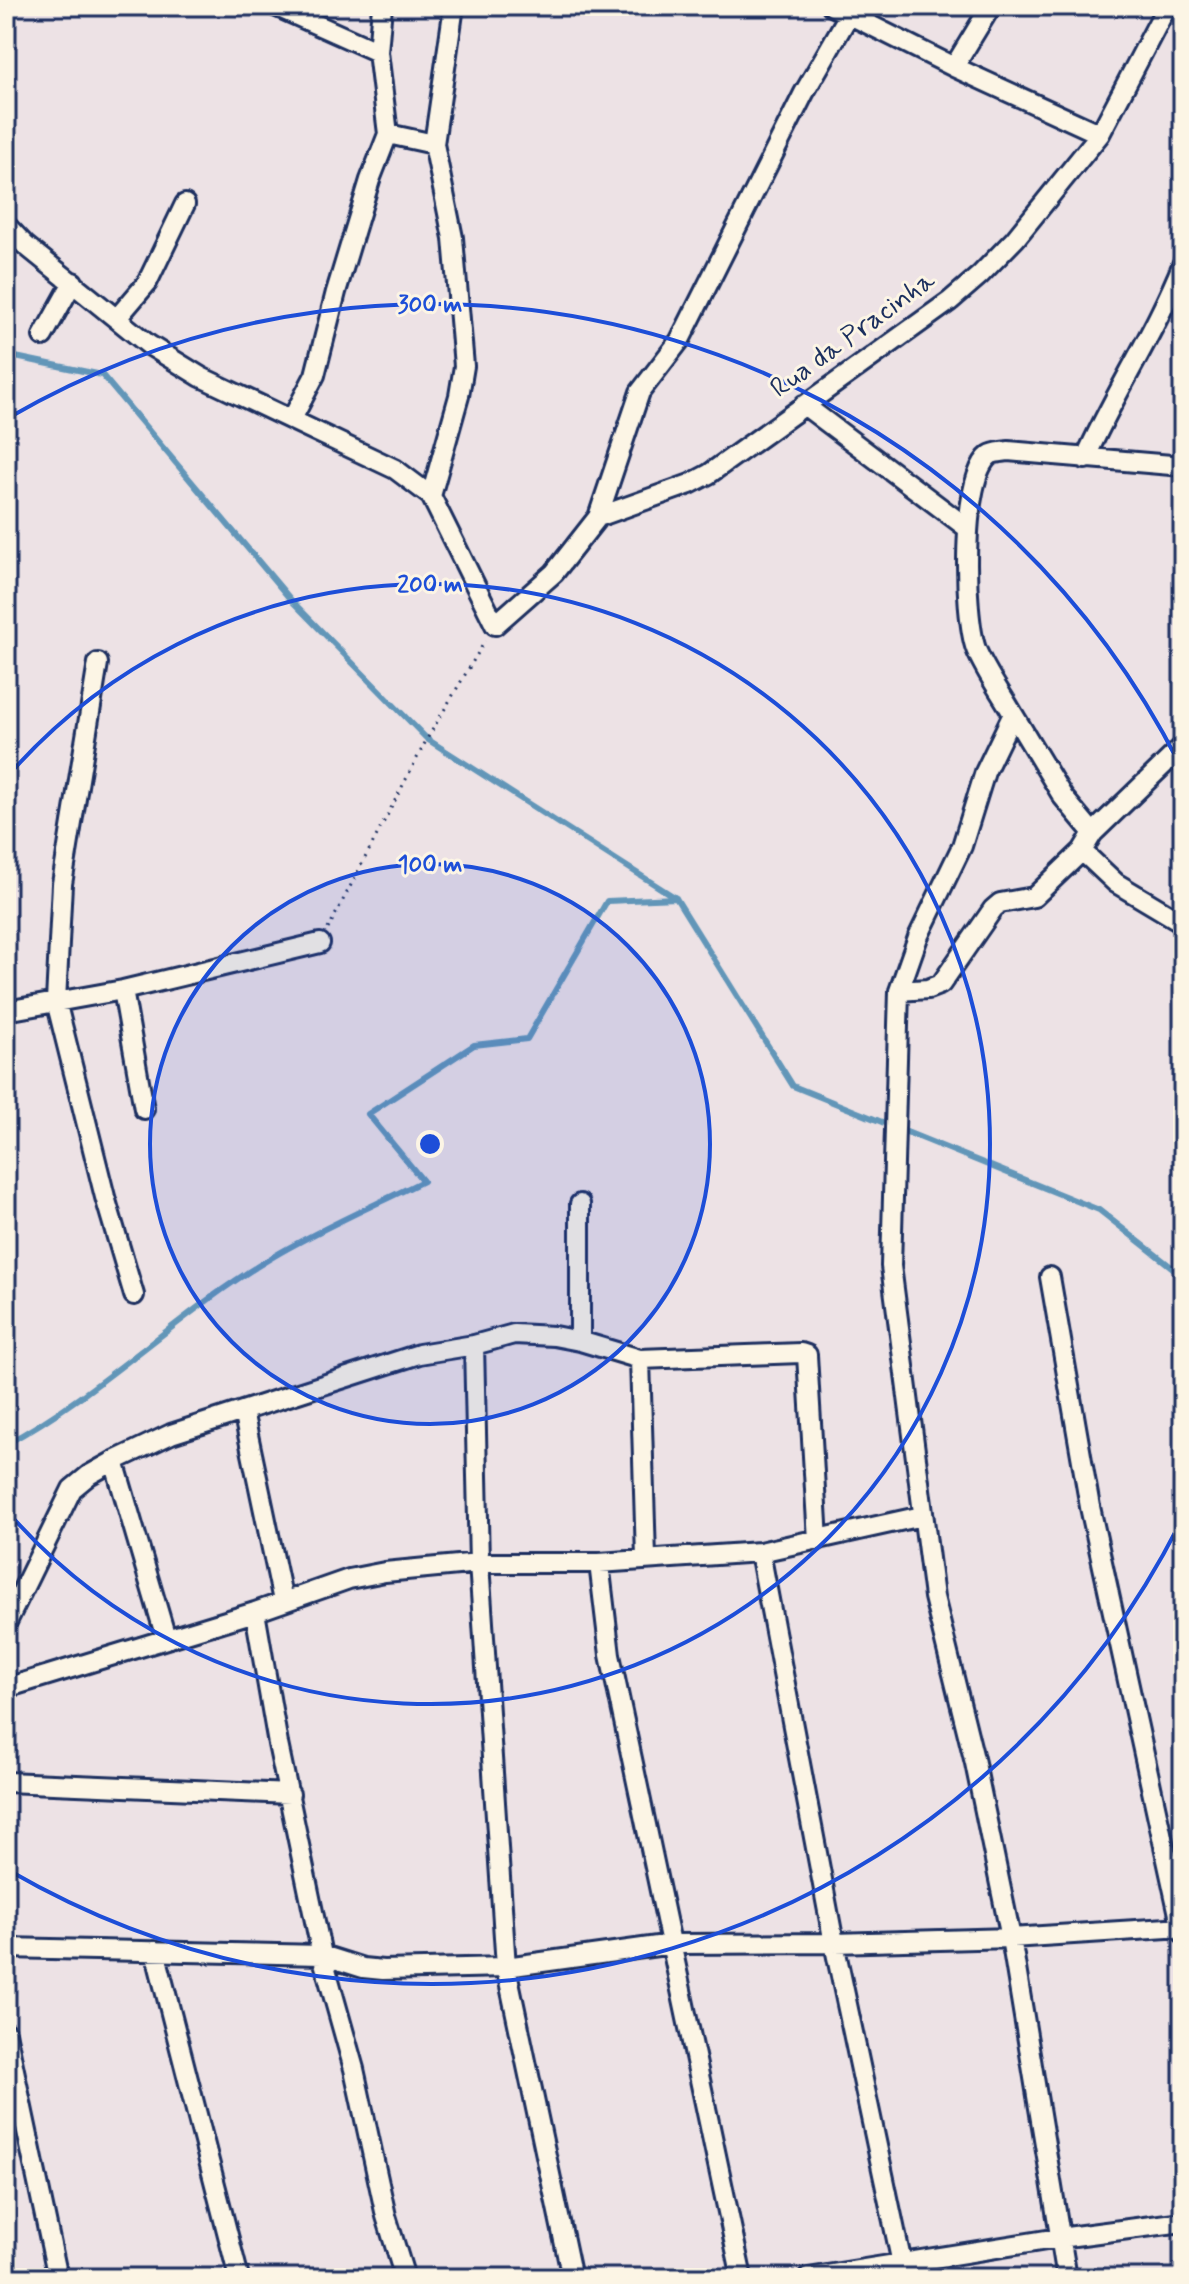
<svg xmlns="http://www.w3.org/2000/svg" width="1189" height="2284" font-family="Mynerve,sans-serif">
<rect width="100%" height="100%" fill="#ede2e5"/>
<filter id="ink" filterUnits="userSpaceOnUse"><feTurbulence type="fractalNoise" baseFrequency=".0125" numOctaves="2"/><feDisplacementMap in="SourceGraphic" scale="16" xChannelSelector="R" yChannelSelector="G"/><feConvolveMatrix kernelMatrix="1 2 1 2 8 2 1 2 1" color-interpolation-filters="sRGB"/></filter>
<g filter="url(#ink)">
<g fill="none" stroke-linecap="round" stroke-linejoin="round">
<path stroke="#6296b8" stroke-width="6" d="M6,355L102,375L291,600L427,739L676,898L793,1086L1099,1210L1183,1276
M6,1444C101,1393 178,1313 271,1258C319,1229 373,1206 423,1181L368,1114L474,1045L527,1039L607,901L676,898"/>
<defs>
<path id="street" d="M275,6L378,52L388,134L434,144
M454,6L434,144L453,238L464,366L459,396L431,496L495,625L554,573L598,517L690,484L709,474L950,301L980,275L1015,239L1100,134L1167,6
M832,6L954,67L1100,134
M378,52L382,6
M954,67L991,6
M6,225L25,245L149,345L201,377L395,469L431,496
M118,317L147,283L185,204
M43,336L73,282
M804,405L966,527
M292,419L315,375L336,292L370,180L388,134
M1085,459C1115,392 1156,331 1183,263
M598,517L640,392L680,340L804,93L854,6
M98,663L62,884L56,1001L105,1197L134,1295
M1013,714L1063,797L1093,833L1082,851L1116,883L1183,923
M1093,833L1183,746
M123,990L144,1109
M899,991L928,989L941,984L993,909L1000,903L1034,897L1082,851
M6,1011L123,990L320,943
M580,1204V1341
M1050,1277L1090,1507L1183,1933
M474,1345L479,1563L506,1967L572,2278
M640,1359L646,1558
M243,1411L283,1601
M114,1461L166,1638
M760,1552L834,1943L905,2278
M599,1563L610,1655L742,2278
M255,1612L278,1744L322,1955L354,2069L386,2216L405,2278
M6,1624L72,1489L89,1475L114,1461L171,1434L419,1354L474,1345L514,1334L554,1336L580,1341L640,1359L801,1353L807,1355L818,1540
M6,1688L255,1612L349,1579L385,1572L479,1563H599L760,1552L922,1516
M6,1782L290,1794
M6,1948L322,1955L363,1968L383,1970L506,1967L672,1944L834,1943L1011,1938L1183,1927
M155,1951L239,2278
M6,2032L58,2278
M808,2278L1059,2238L1183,2222
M1067,2278L1011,1938L975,1763L934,1597L891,1266L899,991L918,937L962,846L985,772L1013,714C1001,693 985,671 976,649C964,616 960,477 990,455C994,452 1003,452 1008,451L1183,466"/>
</defs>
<use href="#street" stroke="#1b2f5e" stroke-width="24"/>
<path stroke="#1b2f5e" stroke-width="3" stroke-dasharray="2 6" stroke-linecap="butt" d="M328,929L427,739L485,641"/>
<use href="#street" stroke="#fcf5e5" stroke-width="18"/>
</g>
</g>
<circle cx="430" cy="1144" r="280" fill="#1d4ed8" fill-opacity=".12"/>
<g fill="none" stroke="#1d4ed8" stroke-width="4">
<circle cx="430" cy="1144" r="280"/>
<path d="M7 777A560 560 0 1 1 7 1511"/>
<path d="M1182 1519A840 840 0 0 1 10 1871M10 417A840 840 0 0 1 1182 769"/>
</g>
<g text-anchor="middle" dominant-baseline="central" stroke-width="6" stroke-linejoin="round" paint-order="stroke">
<g font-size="28" fill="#1b2f5e" stroke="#fcf5e5">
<text transform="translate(853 335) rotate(-36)">Rua da Pracinha</text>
</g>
</g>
<circle cx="430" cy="1144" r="12" fill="#1d4ed8" stroke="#fcf5e5" stroke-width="4"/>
<g font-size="24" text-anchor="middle" font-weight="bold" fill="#1d4ed8" stroke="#fcf5e5" stroke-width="6" stroke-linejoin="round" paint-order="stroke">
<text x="430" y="312">300 m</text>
<text x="430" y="592">200 m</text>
<text x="430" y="872">100 m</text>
</g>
<rect width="1189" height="2284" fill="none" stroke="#fcf5e5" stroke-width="32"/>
<rect x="16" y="16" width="1157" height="2252" fill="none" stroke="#1b2f5e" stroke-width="3" filter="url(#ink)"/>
</svg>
